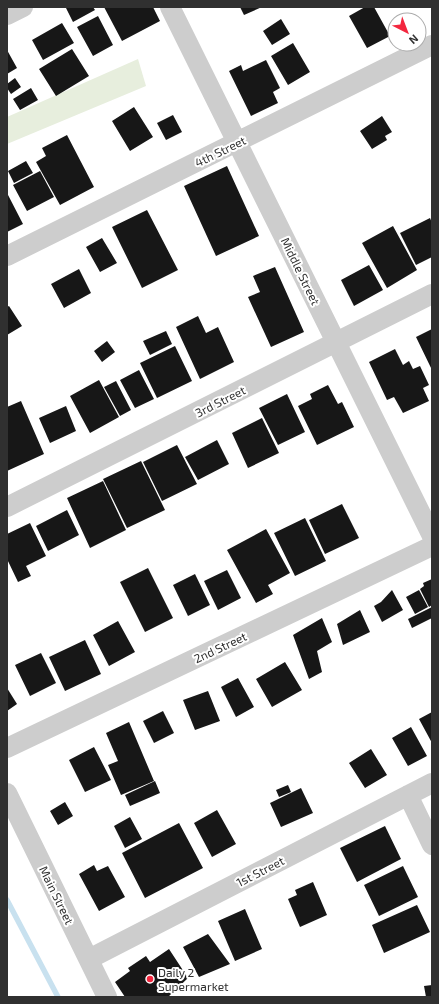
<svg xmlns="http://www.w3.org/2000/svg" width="439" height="1004" font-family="'Exo 2',sans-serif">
<rect width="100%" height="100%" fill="#fff"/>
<path fill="#e7eedd" d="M138,59L146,86L7,144V117Z"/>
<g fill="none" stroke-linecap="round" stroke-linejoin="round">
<path stroke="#c8e1ef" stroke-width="5.5" d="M7,900L58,997"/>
</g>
<path fill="#171717" d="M68,7H93L95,10L73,22L66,8Z
M104,7H153L160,21L122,41Z
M240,7H262L244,15Z
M365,7H374L390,36L367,48L349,16Z
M98,16L113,45L93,56L77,27Z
M281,19L290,34L272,45L263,31Z
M62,23L74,43L43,60L32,40Z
M293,43L310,72L288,85L271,56Z
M72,49L89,76L56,96L39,69Z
M7,50L17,68L7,74Z
M266,60L280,88L273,92L278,103L251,116L229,71L241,65L243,71Z
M15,78L21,87L11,94L7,88V84Z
M31,88L38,100L20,110L13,99Z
M134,107L153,137L130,151L112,121Z
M173,115L182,132L166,140L157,123Z
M382,116L392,132L385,136L387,140L372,149L360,131Z
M67,135L94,187L60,205L36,162L46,156L42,148Z
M26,161L33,173L14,183L8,171Z
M227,166L259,236L216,256L184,186Z
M40,171L54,197L27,211L13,185Z
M7,193L23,224L7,232Z
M147,210L178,270L142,288L112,227Z
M430,218L432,223V257L416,265L400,233Z
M393,226L417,270L387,288L362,243Z
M102,238L117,263L100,272L86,247Z
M369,265L383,290L354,306L341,280Z
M275,267L304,332L271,347L248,297L260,292L253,276Z
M79,269L91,293L64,308L51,284Z
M9,306L22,326L7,335V307Z
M198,316L206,333L218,327L234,362L200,379L176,327Z
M432,329V370L416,337Z
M166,331L172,344L150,355L143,341Z
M107,341L115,352L102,362L94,351Z
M175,346L192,381L157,398L140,363Z
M395,349L403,365L409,361L413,369L420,366L429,385L423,388L429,401L403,413L394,397L387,400L369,362Z
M139,370L154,399L135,408L120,380Z
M99,380L119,417L90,433L70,396Z
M116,381L131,410L120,416L104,387Z
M328,385L338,404L342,402L354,427L317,445L298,406L312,399L310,394Z
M287,394L305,432L278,445L259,408Z
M21,401L44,454L7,471V407Z
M66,406L76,431L50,443L39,418Z
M262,418L279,453L248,468L232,433Z
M217,440L229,464L198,480L185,457Z
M177,445L197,484L162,501L143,462Z
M141,461L165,510L127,528L103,479Z
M103,481L126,530L90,548L67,498Z
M342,504L359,538L325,554L309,520Z
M67,510L79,535L48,551L36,526Z
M305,518L326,561L295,576L274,533Z
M30,523L46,556L26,566L31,576L18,582L7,559V534Z
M266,529L290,573L268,585L273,594L256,603L227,550Z
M148,568L173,618L145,632L120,582Z
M227,570L241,598L218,610L204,581Z
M195,574L210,605L188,616L173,585Z
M432,579V605L429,607L420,589L424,586L423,583Z
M392,590L403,610L382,622L374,606L381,602Z
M419,590L428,607L415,614L406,597Z
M432,607V618L412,628L408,619Z
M360,610L370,632L343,645L337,624Z
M322,618L332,642L317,651L322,672L309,679L293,635Z
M118,621L135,652L109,666L93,635Z
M85,640L101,674L65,691L49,657Z
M41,653L56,683L30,696L15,665Z
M285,662L302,690L272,707L256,679Z
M238,678L254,707L236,717L221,687Z
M7,688L17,704L7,711Z
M208,691L220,721L195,730L183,700Z
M163,711L174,733L154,743L143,721Z
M432,712V743L419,719Z
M129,722L154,781L121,795L108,765L118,761L106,733Z
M411,727L427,756L408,766L392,738Z
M94,747L111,780L85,792L69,760Z
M371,749L387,775L365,788L349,763Z
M155,781L160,793L130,806L125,795Z
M288,785L291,792L279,797L276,790Z
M301,788L313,813L281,827L270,803Z
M65,802L73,816L58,825L50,811Z
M217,810L236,844L212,857L194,823Z
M130,817L142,839L125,848L114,826Z
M179,823L203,868L145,898L122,853Z
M385,826L401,859L357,882L340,848Z
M94,865L97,871L108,866L125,897L99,911L79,874Z
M403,866L418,897L379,916L364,885Z
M313,882L327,915L300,927L288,899L297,895L295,890Z
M417,905L430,932L384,953L372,925Z
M245,909L262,949L235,961L218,921Z
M208,934L230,964L199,977L183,947Z
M169,949L188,978L168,997H125L115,982L130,971L128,968L146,956L150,962Z
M432,985V997H426L424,986Z"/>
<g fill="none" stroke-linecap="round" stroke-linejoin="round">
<path stroke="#cdcdcd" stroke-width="20" d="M170,7L432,536
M7,15L23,7
M7,256L432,45
M7,507L432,294
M7,748L432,546
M7,793L107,997
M408,795L432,845
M89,959L432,783"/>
</g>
<circle fill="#f3263e" stroke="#fff" stroke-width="1.5" cx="150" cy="979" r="4"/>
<g text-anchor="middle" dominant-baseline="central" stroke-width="4" stroke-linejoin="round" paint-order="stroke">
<g font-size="12" fill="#303030" stroke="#fff">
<text transform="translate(220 151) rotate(-26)">4th Street</text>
<text transform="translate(301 271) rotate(64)">Middle Street</text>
<text transform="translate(220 401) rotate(-27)">3rd Street</text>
<text transform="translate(220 647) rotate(-25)">2nd Street</text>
<text transform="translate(260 871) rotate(-27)">1st Street</text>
<text transform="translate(57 895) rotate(64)">Main Street</text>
</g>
<g font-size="12" fill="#303030" stroke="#fff" text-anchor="start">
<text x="158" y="972">Daily 2<tspan x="158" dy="14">Supermarket</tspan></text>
</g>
</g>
<rect width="439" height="1004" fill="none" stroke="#303030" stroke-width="16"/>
<g transform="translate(407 32) rotate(138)"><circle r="19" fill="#ffffff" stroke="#acacac"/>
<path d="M0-3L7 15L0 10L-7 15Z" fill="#f3263e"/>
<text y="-6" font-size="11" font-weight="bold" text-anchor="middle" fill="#303030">N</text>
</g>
</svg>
